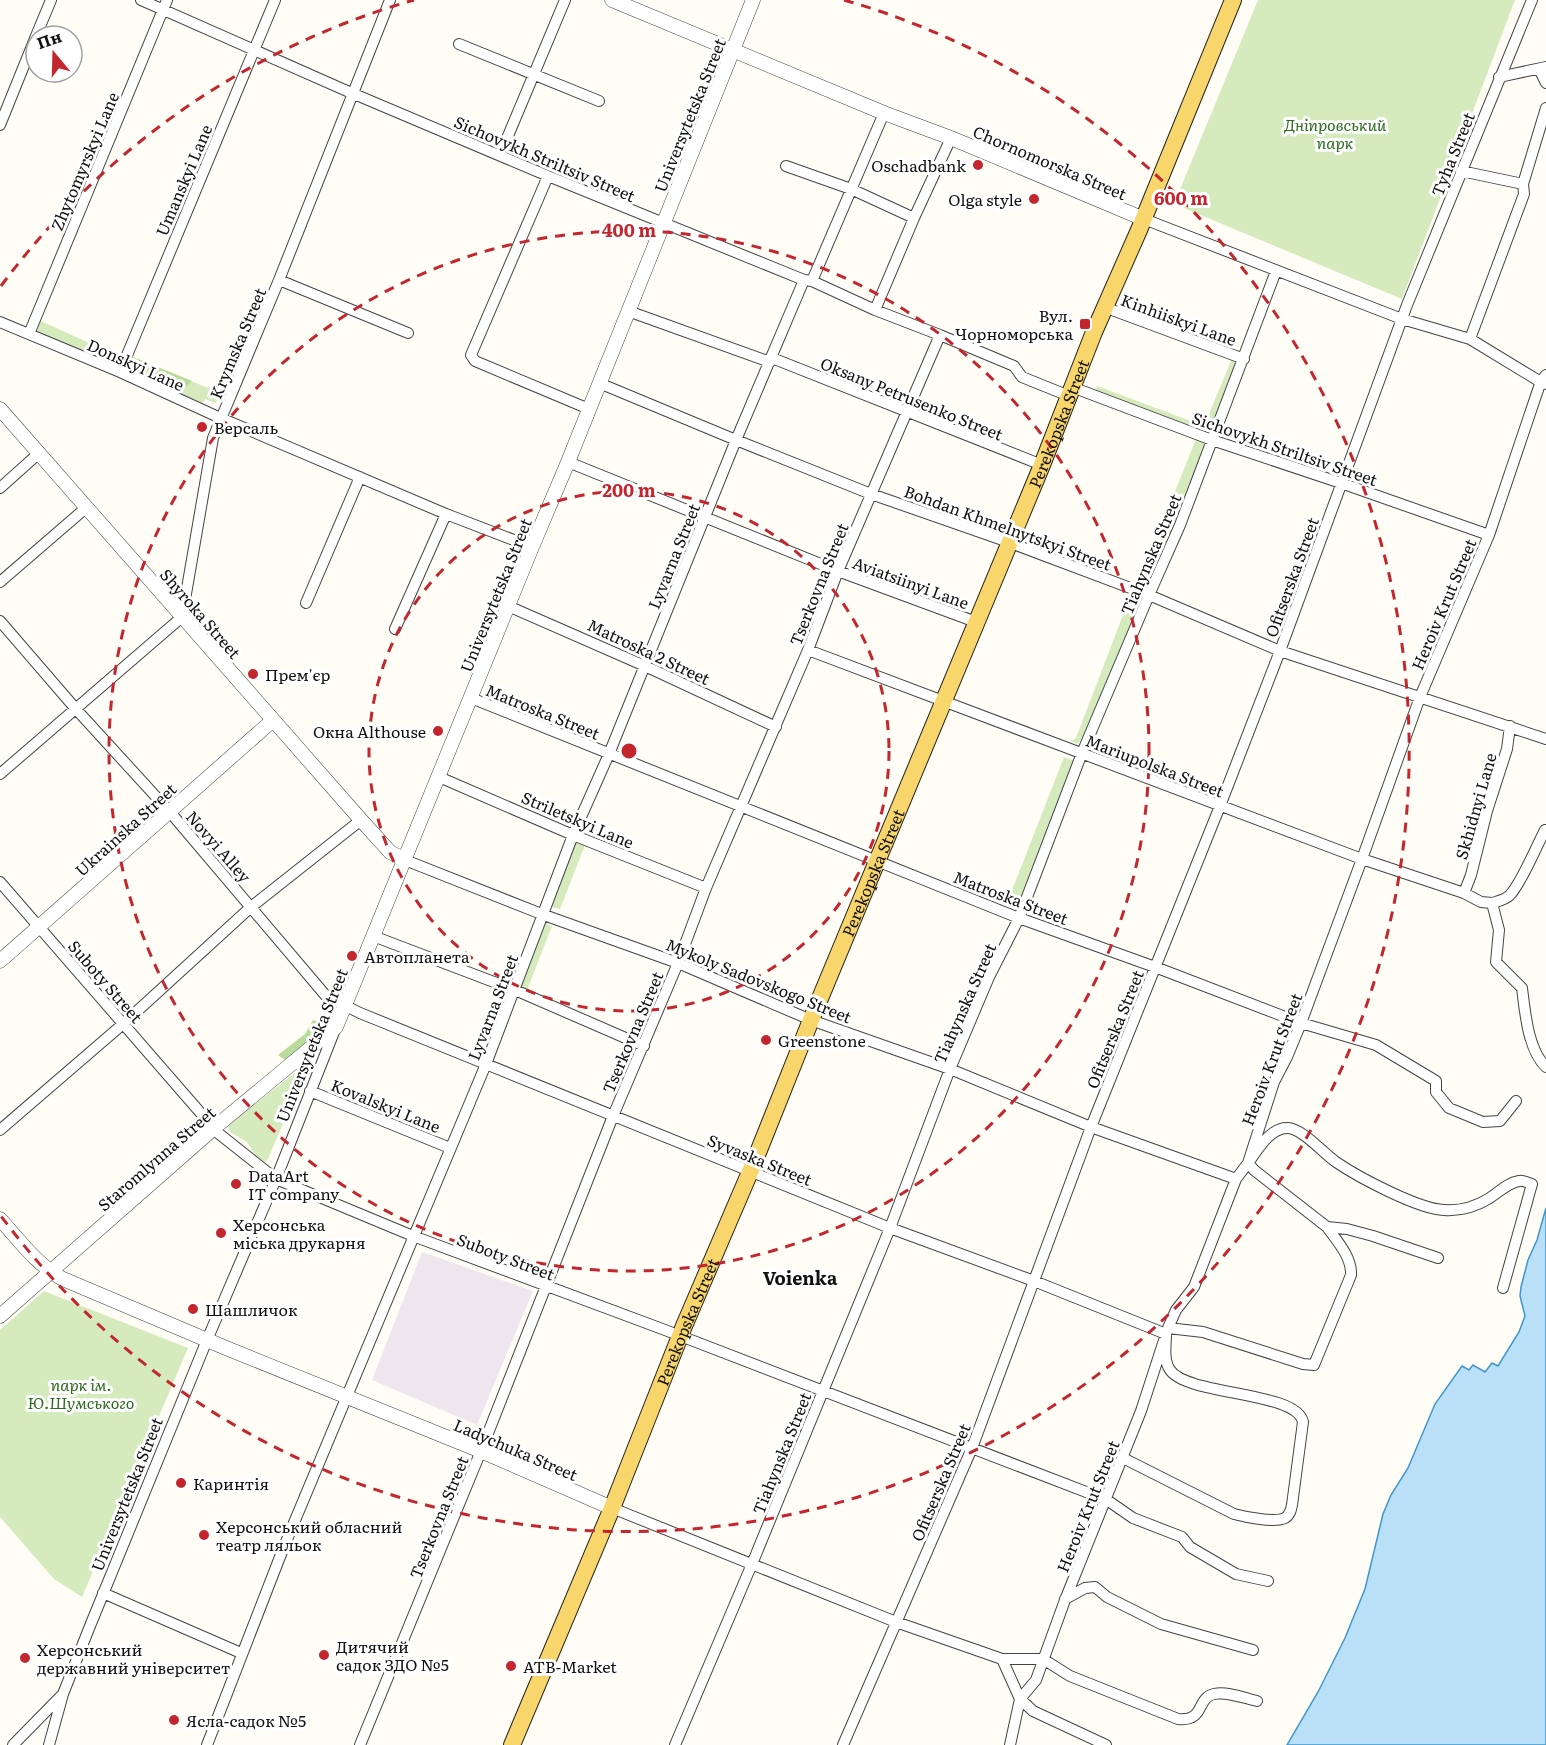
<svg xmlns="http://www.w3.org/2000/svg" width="1546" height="1745" font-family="Literata,serif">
<rect width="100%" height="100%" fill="#fffdf5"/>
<path fill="#eee6ef" d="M422,1252L533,1291L477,1425L372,1380Z"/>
<path fill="#d5ebbd" d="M1258,0H1515L1402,299L1174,204Z
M41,321L120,357L116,366L37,331Z
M131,356L220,393L216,403L205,399L203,403L125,370Z
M1231,361L1239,363L1210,432H1203L1095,392L1097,386L1204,426Z
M1196,439L1207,443L1177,526L1148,588L1138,584Z
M1131,594L1138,598L1140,606L1086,735L1077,744L1071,741L1076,738Z
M1064,757L1074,761L1020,908L1007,903Z
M575,841L585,845L560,909L551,907Z
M546,923L552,926L527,990L521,988Z
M309,1062L268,1159L265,1162L256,1156L247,1142L230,1132L228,1125Z
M44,1291L188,1348L82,1597L54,1579L0,1517V1330Z"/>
<path fill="#b9dc9c" d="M138,359L192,381L186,387L176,388L141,374L138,368Z
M313,1020L317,1021V1033L309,1042L285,1060L278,1055L305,1034Z"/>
<path fill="#b9e0f7" stroke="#3f96cf" stroke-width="1.5" d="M1546,1208V1745H1287L1318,1692L1345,1638L1365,1589L1383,1514L1391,1495L1408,1468L1435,1404L1462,1366L1469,1370L1473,1365L1485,1372L1492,1363L1498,1366L1519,1332L1525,1316L1520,1296L1521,1287L1528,1260L1537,1240Z"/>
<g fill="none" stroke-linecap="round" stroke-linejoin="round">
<defs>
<path id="minor" d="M141,0L347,91L548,176L804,280L812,281L875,310L940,335L1014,366L1022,377L1069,396
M36,36L51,0
M459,44L599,101
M1539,69L1546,83
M1499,77L1546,67
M0,125L36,36
M500,155L565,0
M786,166L851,189L914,218
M1461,171L1523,184
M548,176L471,355L475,361L589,409
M1144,219L1402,319L1470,339L1544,384
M279,280L408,333
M812,281L884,113
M1104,307L1244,359
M875,310L914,218L951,138
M628,311L770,362
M0,322L120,372L216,416L446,514L532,547
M29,334L167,0
M1470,339L1524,194L1523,184L1546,108
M772,358L1042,465
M120,372L275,0
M599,383L736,440L871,494L1000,539L1149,595L1280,651L1546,739
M1072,387L1212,440L1341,483L1489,535
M568,462L838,571L976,622
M0,488L38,454
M0,582L87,507
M306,603L360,477
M508,606L645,666L776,727
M0,621L75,708L170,812L326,996L360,1013L890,1228L1034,1281L1166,1334C1166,1345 1163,1360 1170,1370C1188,1396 1297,1391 1303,1422L1292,1505C1291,1510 1290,1515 1285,1518C1275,1523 1245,1517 1234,1514L1123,1458
M395,629L446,514
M808,650L1362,859L1464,893L1481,902L1492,903L1499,930L1496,962L1522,988C1525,1012 1528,1050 1546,1067
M471,698L1019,918L1155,967L1301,1023L1376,1045L1436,1081V1092L1449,1108L1483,1122L1500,1121L1516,1101
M0,774L182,617L213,438L279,280L390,0
M439,777L573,835L706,888
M405,860L544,915L678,963L811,1020L950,1069L1091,1127L1236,1179
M0,882L218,1133L276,1179L413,1236L665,1330L1107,1500L1133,1518L1182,1537L1190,1547L1236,1574L1268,1581
M1464,893L1471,875L1487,811L1507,749L1510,726
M1492,903C1499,901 1505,900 1510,895C1522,882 1536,847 1545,830
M373,936L515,990L644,1046
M310,1091L450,1148
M0,1130L123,1024L251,907L361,820
M1438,1258L1373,1236L1347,1229L1327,1227L1254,1170L1248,1163C1257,1151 1270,1127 1288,1128C1303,1129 1323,1153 1336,1162C1358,1177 1418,1209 1444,1210C1459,1211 1475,1207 1488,1199C1498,1193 1507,1183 1519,1181C1523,1180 1528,1183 1532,1184L1503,1288
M1168,1328L1203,1332L1303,1364L1314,1365L1351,1275C1352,1257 1337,1241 1327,1227
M612,1508L896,1622L1002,1659H1043L1070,1676L1178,1719C1205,1722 1196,1698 1214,1694C1227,1691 1244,1698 1257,1701
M103,1593L241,1653
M1065,1599L1085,1588L1095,1587L1107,1597L1161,1624L1253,1650
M1002,1659L1020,1699L1033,1711L1106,1745
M13,1745L61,1696
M49,1745L63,1694L90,1626L207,1340L276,1179L336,1027
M207,1745L283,1549L486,1064L573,835L609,754L736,440L804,280
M360,1745L481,1451L613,1116L678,963L706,888L808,650L838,571L940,335
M675,1745L752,1564L890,1228L950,1069L989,977L1019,918L1082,753L1149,595L1180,525L1276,271
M843,1745L972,1448L1091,1127L1220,806L1280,651L1407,305L1532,0
M1010,1745L1020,1699L1036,1680L1065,1600L1141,1411L1168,1328L1176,1310L1194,1287L1236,1179L1248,1163L1274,1082L1287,1057L1301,1023L1362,859L1420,697L1489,535L1541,381L1546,375"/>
<path id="tertiary" d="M612,0L884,113L951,138L1144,219
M0,409L361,820L390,852L405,860
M0,961L272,721
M0,1219C19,1240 38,1266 63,1279L226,1348L481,1451L612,1508
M0,1316L214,1128L336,1027L532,547L568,462L753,0"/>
<g id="primary">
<path id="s1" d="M512,1745L612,1508L684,1326L753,1165L811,1020L1042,465L1094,332L1139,230L1233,0"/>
</g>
</defs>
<use href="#minor" stroke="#444" stroke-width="12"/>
<use href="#tertiary" stroke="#444" stroke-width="15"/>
<use href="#primary" stroke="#222" stroke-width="18"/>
<use href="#minor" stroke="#fff" stroke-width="10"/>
<use href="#tertiary" stroke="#fff" stroke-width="14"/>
<use href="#primary" stroke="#f9d66b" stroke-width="16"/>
</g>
<g fill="none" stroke="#c4262e" stroke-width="3" stroke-dasharray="10 8">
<circle cx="629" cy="751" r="260"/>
<circle cx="629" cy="751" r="520"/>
<path d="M1 286A781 781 0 0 1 414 0M844 0A781 781 0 1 1 1 1216"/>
</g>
<g fill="#c4262e" stroke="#fff" stroke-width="2">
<circle cx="978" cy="165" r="6"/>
<circle cx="1034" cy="199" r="6"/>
<rect x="1079" y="318" width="12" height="12" rx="3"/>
<circle cx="202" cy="427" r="6"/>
<circle cx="253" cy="674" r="6"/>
<circle cx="438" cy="731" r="6"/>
<circle cx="352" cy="956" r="6"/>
<circle cx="766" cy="1040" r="6"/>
<circle cx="236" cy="1184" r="6"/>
<circle cx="221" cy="1233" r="6"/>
<circle cx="193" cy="1309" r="6"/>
<circle cx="181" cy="1483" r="6"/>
<circle cx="204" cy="1535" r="6"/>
<circle cx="324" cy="1655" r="6"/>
<circle cx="25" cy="1658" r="6"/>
<circle cx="511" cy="1666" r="6"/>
<circle cx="174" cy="1720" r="6"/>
</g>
<g text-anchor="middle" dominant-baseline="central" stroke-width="6" stroke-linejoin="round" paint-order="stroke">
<g font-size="16" fill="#111" stroke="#fff">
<text transform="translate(689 115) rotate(-68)">Universytetska Street</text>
<text transform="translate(1452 154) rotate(-68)">Tyha Street</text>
<text transform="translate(545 158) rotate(23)">Sichovykh Striltsiv Street</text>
<text transform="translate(84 161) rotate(-67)">Zhytomyrskyi Lane</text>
<text transform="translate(1050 162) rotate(23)">Chornomorska Street</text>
<text transform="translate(183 180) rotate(-67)">Umanskyi Lane</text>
<text transform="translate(1179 319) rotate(20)">Kinhiiskyi Lane</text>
<text transform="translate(237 343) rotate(-67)">Krymska Street</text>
<text transform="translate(136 364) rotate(24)">Donskyi Lane</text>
<text transform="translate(912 398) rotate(22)">Oksany Petrusenko Street</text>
<text stroke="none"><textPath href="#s1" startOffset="1430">Perekopska Street</textPath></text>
<text transform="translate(1285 448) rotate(19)">Sichovykh Striltsiv Street</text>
<text transform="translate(1008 527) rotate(20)">Bohdan Khmelnytskyi Street</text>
<text transform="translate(1150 554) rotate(-67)">Tiahynska Street</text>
<text transform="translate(673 556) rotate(-68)">Lyvarna Street</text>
<text transform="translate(1291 577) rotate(-70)">Ofitserska Street</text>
<text transform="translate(911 582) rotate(20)">Aviatsiinyi Lane</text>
<text transform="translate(818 584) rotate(-68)">Tserkovna Street</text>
<text transform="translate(495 595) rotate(-68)">Universytetska Street</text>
<text transform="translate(1443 604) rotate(-67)">Heroiv Krut Street</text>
<text transform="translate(201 613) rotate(49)">Shyroka Street</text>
<text transform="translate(649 651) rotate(25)">Matroska 2 Street</text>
<text transform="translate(543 711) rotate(22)">Matroska Street</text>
<text transform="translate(1155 765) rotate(21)">Mariupolska Street</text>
<text transform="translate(1475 806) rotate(-74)">Skhidnyi Lane</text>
<text transform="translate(578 819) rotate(23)">Striletskyi Lane</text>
<text transform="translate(125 829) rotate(-42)">Ukrainska Street</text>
<text transform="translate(219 846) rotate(49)">Novyi Alley</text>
<text stroke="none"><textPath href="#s1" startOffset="944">Perekopska Street</textPath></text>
<text transform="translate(1011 897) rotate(21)">Matroska Street</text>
<text transform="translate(759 980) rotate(22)">Mykoly Sadovskogo Street</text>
<text transform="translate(106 981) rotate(49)">Suboty Street</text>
<text transform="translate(964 1003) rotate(-66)">Tiahynska Street</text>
<text transform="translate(492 1007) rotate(-69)">Lyvarna Street</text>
<text transform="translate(1114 1029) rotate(-68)">Ofitserska Street</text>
<text transform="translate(632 1032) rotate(-67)">Tserkovna Street</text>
<text transform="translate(311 1045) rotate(-68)">Universytetska Street</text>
<text transform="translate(1271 1059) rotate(-69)">Heroiv Krut Street</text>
<text transform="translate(386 1105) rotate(22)">Kovalskyi Lane</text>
<text transform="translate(156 1158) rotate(-41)">Staromlynna Street</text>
<text transform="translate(760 1159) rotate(22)">Syvaska Street</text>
<text transform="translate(506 1256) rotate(21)">Suboty Street</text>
<text stroke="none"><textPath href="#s1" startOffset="458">Perekopska Street</textPath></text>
<text transform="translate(516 1449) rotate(23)">Ladychuka Street</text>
<text transform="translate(781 1453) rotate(-68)">Tiahynska Street</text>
<text transform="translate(940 1482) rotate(-67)">Ofitserska Street</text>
<text transform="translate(126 1494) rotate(-68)">Universytetska Street</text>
<text transform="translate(1087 1506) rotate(-68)">Heroiv Krut Street</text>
<text transform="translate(438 1517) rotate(-68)">Tserkovna Street</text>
</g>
<g font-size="16" font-style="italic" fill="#2f6b1f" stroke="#fff">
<text x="1335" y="124">Дніпровський<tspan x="1335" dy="18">парк</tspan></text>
<text x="81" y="1384">парк ім.<tspan x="81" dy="18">Ю.Шумського</tspan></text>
</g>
<g font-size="16" fill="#111" stroke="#fff" text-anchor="start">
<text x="966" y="165" text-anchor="end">Oschadbank</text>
<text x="1022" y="199" text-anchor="end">Olga style</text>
<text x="1073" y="315" text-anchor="end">Вул.<tspan x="1073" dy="18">Чорноморська</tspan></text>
<text x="214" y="427">Версаль</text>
<text x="265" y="674">Прем'єр</text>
<text x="426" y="731" text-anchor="end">Окна Althouse</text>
<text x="364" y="956">Автопланета</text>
<text x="778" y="1040">Greenstone</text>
<text x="248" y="1175">DataArt<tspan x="248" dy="18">IT company</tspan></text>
<text x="233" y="1224">Херсонська<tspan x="233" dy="18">міська друкарня</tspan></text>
<text x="205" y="1309">Шашличок</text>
<text x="193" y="1483">Каринтія</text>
<text x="216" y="1526">Херсонський обласний<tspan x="216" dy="18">театр ляльок</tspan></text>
<text x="336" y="1646">Дитячий<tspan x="336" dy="18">садок ЗДО №5</tspan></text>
<text x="37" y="1649">Херсонський<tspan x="37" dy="18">державний університет</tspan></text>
<text x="523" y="1666">ATB-Market</text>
<text x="186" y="1720">Ясла-садок №5</text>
</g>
<g font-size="18" font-weight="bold" fill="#111" stroke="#fff">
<text x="800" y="1277">Voienka</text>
</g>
</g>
<circle cx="629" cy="751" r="9" fill="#c4262e" stroke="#fff" stroke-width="3"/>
<g font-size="18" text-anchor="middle" font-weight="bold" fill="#c4262e" stroke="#fff" stroke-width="6" stroke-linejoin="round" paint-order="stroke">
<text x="1181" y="205">600 m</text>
<text x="629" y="237">400 m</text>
<text x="629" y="497">200 m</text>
</g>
<g transform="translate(54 54) rotate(341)"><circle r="28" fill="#ffffff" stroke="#a0a0a0" stroke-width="1.5"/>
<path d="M0-4.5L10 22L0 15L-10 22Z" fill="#c4262e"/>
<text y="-9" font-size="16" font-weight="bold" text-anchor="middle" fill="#111111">Пн</text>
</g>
</svg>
